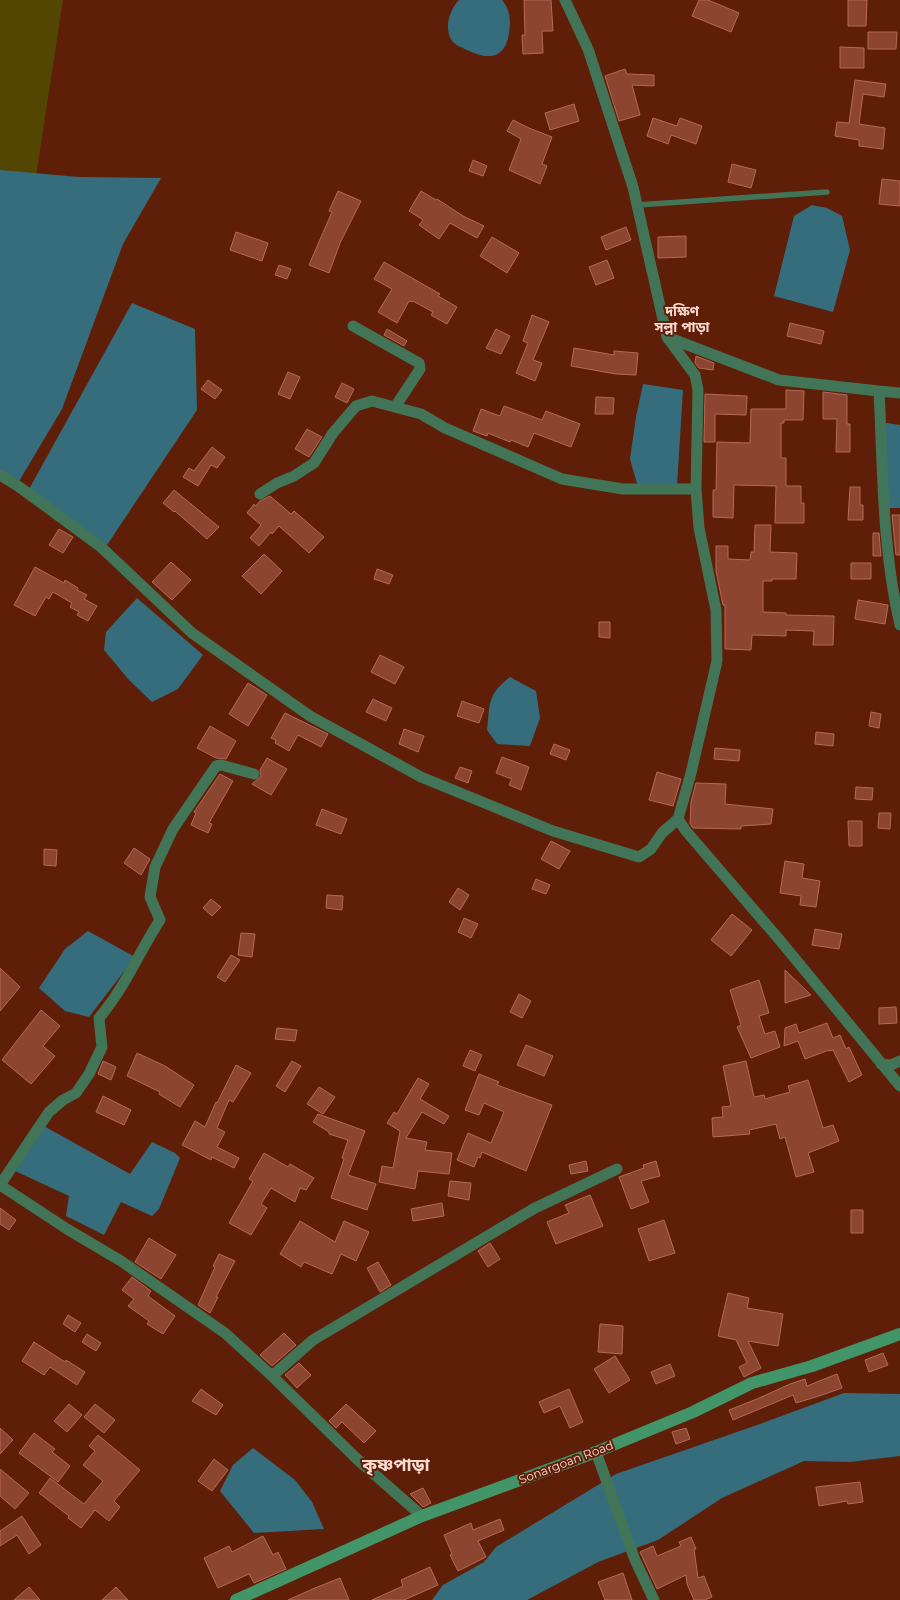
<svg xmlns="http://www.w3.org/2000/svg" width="900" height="1600" font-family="Montserrat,'Noto Sans Bengali',sans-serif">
<rect width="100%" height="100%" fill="#5f1e08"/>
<path fill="#524602" d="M0,0H63L0,411Z"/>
<path fill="#366d7c" d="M459,0H502C510,9 511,21 509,33C505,60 487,60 467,50C461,47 454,45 451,39C444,27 450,9 459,0Z
M0,170L79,177L161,178L123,244L62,409L18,483L0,472Z
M812,205L827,208L842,216L850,250L833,312L774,296L794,216Z
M132,303L195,329L197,410L107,545L28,491Z
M643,384L683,390L677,486L638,487L630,459L636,417Z
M887,423L900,425V508H886L883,425Z
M137,598L203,655L178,689L152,702L129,680L104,650L106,632Z
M510,677L536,691L540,718L530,746L497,744L487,730C490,703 487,695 510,677Z
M88,931L135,957L89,1017L65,1011L39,988L65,949Z
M42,1125L130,1174L152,1142L175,1153L180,1158L159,1209L152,1216L121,1202L104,1235L66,1216L69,1196L13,1170Z
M844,1393L900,1394V1456L850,1462L804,1461L722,1498L658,1540L598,1562L527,1600H432L443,1585L484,1562L496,1547L616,1474L760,1424Z
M253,1448L295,1480L312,1502L324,1529L254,1533L220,1491L233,1465Z"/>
<path fill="#8b4530" stroke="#b46b54" d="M524,0H551L553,31H542L543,53L523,54L522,35H525Z
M699,0H708L739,13L731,32L692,16Z
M848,0H867L866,26H848Z
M868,32H897L896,49H868Z
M840,47L864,48V68H840Z
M625,69L627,74L654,75V86L632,85L640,115L619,121L605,76Z
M855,80L886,84L884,97L863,94L859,124L885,128L883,149L859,146V140L835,136L837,122L849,123Z
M574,104L579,121L550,130L545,113Z
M653,118L677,126L680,118L702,126L696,144L671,135L668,144L647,136Z
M513,120L529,128L552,137L542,164L547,166L540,184L509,170L521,139L507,131Z
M473,160L487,166L483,176L469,171Z
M732,164L756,170L751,188L728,182Z
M882,179L900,181V206L879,204Z
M338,191L361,201L340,243L329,273L309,265L332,212L329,211Z
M421,191L436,200L437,199L463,216L484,226L477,238L450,223L439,239L419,225L423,220L409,211Z
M626,227L631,240L606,250L601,237Z
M236,232L268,243L262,261L230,250Z
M686,236V257L658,258V237Z
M492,237L519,253L507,273L480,256Z
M607,260L614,278L596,285L589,267Z
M384,262L440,294L438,296L457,307L447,324L431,315L433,312L413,301L412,302L409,301L397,323L378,312L392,289L374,279Z
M279,265L291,269L287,279L275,275Z
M532,315L549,322L533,360L542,363L535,381L516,373L528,343L523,341Z
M790,323L824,331L821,344L787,336Z
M387,329L407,341L404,346L384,335Z
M496,329L510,336L501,354L486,348Z
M574,348L614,355V351L638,353L636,375L616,374L571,366Z
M696,356L714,363L713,370L699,368L695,363Z
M288,372L300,377L290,399L278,394Z
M208,380L222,390L215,399L201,389Z
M342,383L354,389L347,403L335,397Z
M786,390L804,391L803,420H784V423H781V458H786V486H801V503H804V523H775L776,486L734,485L733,518L713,517V490H716L717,442L750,443L751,409H786Z
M823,392L847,395V424H850V452H836L837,419H823Z
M705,394L747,396L746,415L715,414V442H704Z
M596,397L614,398L613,414H595Z
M504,406L542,420L546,411L580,424L571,447L534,433L528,447L511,440L510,442L488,433L487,436L473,431L481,409L500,416Z
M307,429L322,437L309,457L295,449Z
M212,447L225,457L217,468L211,465L198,486L183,477L189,468L194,471Z
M850,487H860V505H863V520H848Z
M174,490L219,527L207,539L175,511L174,512L163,503Z
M270,496L291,514L294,511L324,537L309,553L279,526L272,534L271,532L259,546L250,538L261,525L247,513L254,504L256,506L260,501Z
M892,515H900V555H896Z
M755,525H771L770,552L797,553L796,579H772V581H763V612L786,613V615L834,616L833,645H813L814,631L786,630V636L752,635L751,650L725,649V605H723L716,571V546H728V559L750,560L751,552H754Z
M59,529L73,537L63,553L49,545Z
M873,533H879L881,556H873Z
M264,554L282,571L261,594L242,576Z
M171,562L191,580L172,600L152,582Z
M851,563H871V579H851Z
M35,567L64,583L65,580L78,588L77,590L87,595L84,599L97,606L88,621L77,615L79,612L70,607L72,603L53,592L49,599L46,597L35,616L14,605Z
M377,569L393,575L389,584L374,579Z
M858,600L888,605L885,624L855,619Z
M599,622H610V638L599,637Z
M380,655L404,667L395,684L371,672Z
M248,683L267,695L248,726L229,714Z
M373,699L392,708L386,721L366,712Z
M462,701L484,709L479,723L457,716Z
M871,712L881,714L879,728L869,726Z
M285,713L328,734L321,747L298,735L289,751L275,743L276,740L271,738Z
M210,726L236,741L226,759L216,758L197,748Z
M404,729L424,736L418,752L399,744Z
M816,732L834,734L833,746L815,744Z
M554,744L570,750L566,760L550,754Z
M715,748L740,750L739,761L714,759Z
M502,757L529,767L521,790L509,785L512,779L496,773Z
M267,758L287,769L271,795L252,784L261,776L260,770Z
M460,767L472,771L468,783L455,778Z
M657,772L681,779L673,806L649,800Z
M220,774L233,781L209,823L212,824L208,833L191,825L196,813L194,812Z
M696,783L726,784L725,804L773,809L771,824L741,826V829L693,828L690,824L691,802Z
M856,787L873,788L872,800L855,799Z
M322,809L347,819L341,834L316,825Z
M879,813H891L890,829L878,828Z
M848,821H862V846H849Z
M551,841L570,851L559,869L541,859Z
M134,848L150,859L141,875L124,863Z
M44,849L57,850L56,866L44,865Z
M785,861L804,864L802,878L820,881L816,907L800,905L801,896L780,893Z
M536,879L550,885L546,894L532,889Z
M458,888L469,895L460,910L449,902Z
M327,895L343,896L342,910L326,908Z
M211,899L221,907L212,916L203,908Z
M732,914L752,930L731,956L711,940Z
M464,918L478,924L471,938L458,932Z
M815,929L842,934L839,949L812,945Z
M241,933L255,934L252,957L238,955Z
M231,955L240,960L225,982L217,977Z
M0,968L20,987L0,1011Z
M785,970L811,995L785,1003Z
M759,980L769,1013L759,1016L765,1034L775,1031L780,1047L751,1058L737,1027L741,1025L730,990Z
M519,994L531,1001L522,1018L510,1012Z
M896,1007L897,1023L879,1024V1008Z
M41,1010L60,1026L43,1046L55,1056L31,1084L2,1060Z
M827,1023L833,1038L840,1035L846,1049L849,1047L862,1075L849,1082L833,1050L829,1051V1050L805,1059L798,1041L784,1046L785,1028L796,1024L799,1033Z
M277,1028L297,1030L295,1041L275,1039Z
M526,1045L553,1056L544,1076L517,1065Z
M470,1050L482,1055L475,1071L463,1066Z
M137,1053L165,1066L194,1085L180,1107L159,1094L160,1092L127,1076Z
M103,1061L116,1067L111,1080L98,1074Z
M292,1061L301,1066L285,1092L276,1086Z
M746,1061L754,1097L764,1095L765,1099L790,1092L788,1086L808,1080L823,1128L833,1125L839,1141L808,1153L814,1172L796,1177L785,1137L780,1139L776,1124L749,1130L750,1134L713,1137L712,1118L723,1117L722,1107L731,1106L723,1066Z
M236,1065L251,1073L233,1102L229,1100L217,1128L225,1132L217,1147L239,1158L234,1168L212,1157L211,1160L182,1145L195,1121L205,1127L216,1102L217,1103Z
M479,1074L499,1082L497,1085L552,1105L526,1171L482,1152L480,1158L478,1157L474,1167L457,1160L468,1133L491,1143L504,1112L484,1103L479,1115L465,1110Z
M418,1078L429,1084L420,1099L449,1116L444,1124L422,1112L406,1138L427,1142L425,1150L452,1153L449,1174L418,1171L415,1189L379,1182L382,1166L393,1168L400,1131L387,1123L394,1112L397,1114Z
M319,1087L335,1097L323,1114L307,1104Z
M103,1096L131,1110L124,1125L96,1112Z
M318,1114L365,1131L348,1175L376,1184L367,1210L331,1198L344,1159L342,1158L348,1140L329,1134V1132L313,1122Z
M264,1153L288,1167L290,1164L314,1178L306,1190L300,1188L295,1202L271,1188L261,1204L267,1208L251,1235L229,1223L253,1181L249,1179Z
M586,1161L588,1171L571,1174L569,1165Z
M656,1161L660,1176L641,1181L649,1202L631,1209L619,1177L644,1168L643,1165Z
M450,1181L471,1183L469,1200L448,1196Z
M590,1195L603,1226L556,1244L547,1222L569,1213L565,1205Z
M442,1203L444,1216L413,1221L411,1209Z
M0,1208L16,1220L9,1230L0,1224Z
M851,1210H863V1233H851Z
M664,1220L675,1253L649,1261L638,1229Z
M300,1221L335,1242L344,1221L369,1232L356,1261L341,1254L332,1274L304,1262L301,1267L280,1254Z
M149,1238L176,1255L161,1279L135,1262Z
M490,1243L500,1259L488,1267L478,1251Z
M219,1254L235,1261L216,1297H218L210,1313L198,1305L215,1267L213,1266Z
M378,1262L391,1285L380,1292L367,1268Z
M132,1277L151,1291L148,1296L175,1316L163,1334L147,1324L149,1321L128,1306L134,1299L122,1290Z
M728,1293L749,1298L747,1308L783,1314L778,1346L748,1341L761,1368L744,1377L739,1367L747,1363L736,1340L718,1336Z
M68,1315L81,1323L75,1332L63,1324Z
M600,1324L623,1326L622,1354L598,1352Z
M284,1333L296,1345L272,1366L260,1355Z
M87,1334L101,1343L96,1351L82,1342Z
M34,1342L65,1362L66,1360L85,1372L77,1385L50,1367L44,1375L22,1361Z
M883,1353L888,1365L869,1372L865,1360Z
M615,1356L630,1380L609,1393L594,1369Z
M299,1363L311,1375L297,1388L285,1375Z
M670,1364L675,1376L656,1384L651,1372Z
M837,1374L842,1388L819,1396L796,1403L793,1395L733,1420L729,1410L757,1399L790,1384L805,1379L807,1386Z
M201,1389L223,1405L216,1415L192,1401Z
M569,1389L583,1422L570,1428L560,1406L544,1413L539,1402Z
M69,1404L82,1415L67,1432L54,1421Z
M95,1404L115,1420L104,1433L84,1417Z
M346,1404L376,1431L364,1443L342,1422L336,1428L329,1421Z
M0,1428L13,1440L0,1454Z
M686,1428L690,1439L676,1444L672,1432Z
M34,1433L55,1449L52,1452L70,1466L58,1482L19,1453Z
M98,1435L140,1470L114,1501L120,1507L109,1521L95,1510L81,1528L68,1518L69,1516L39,1493L50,1478L84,1504L103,1481L83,1465L95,1451L89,1446Z
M214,1459L228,1470L212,1491L198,1481Z
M0,1469L29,1493L15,1509L0,1496Z
M860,1482L863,1502L848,1504L847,1501L819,1506L816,1487Z
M423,1488L431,1503L423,1507L410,1494Z
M22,1516L41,1545L29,1554L17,1535L0,1546V1531Z
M500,1519L504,1530L478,1541L486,1557L458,1571L450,1555L452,1554L444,1535L471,1523L473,1530Z
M263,1536L273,1555L278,1552L286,1569L254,1583L249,1574L218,1588L204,1558L229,1546L232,1552Z
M691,1537L696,1549H694L698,1578L704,1576L712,1597L705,1600H694L687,1584L686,1575L657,1589L640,1552L653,1546L657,1556L681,1546L679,1542Z
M430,1567L438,1585L404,1600H372L403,1586L401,1580Z
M623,1573L632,1600H605L598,1582Z
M340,1578L349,1600H288L315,1588Z
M29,1587L40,1600H14Z
M116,1587L128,1600H102Z"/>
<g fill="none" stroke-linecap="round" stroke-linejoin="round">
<path stroke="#427457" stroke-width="5.5" d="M637,205L827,192"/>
<path stroke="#427457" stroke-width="11" d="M565,0L588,49L633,187L667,337L695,375L698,390L696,489L699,528L716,610L717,661L691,773L678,819L686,831L778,938L900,1086
M353,326L419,363L420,369L395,407
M667,337L779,380L879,391C883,469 882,549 900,625
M879,391L900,393
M0,475L18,486L101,547L192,633L310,716L421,777L553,831L639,857L651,849L662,833L678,819
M260,494L277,483L294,476L314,463L333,433L356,406L372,401L421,414L445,428L562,479L623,489H696
M881,1064L891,1065L900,1061
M0,1185L67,1229L121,1261L225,1333L272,1376L357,1459L422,1516
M0,1185L49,1112L63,1100L76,1093L89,1074L102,1047L99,1018C125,988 139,952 160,920L150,897L155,867L173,829L216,766L221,765L254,774
M272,1376L313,1340L506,1225L535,1208L617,1169
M596,1452L635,1560L654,1600"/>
<path stroke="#429569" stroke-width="12" d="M236,1600L422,1516L596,1452L693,1412L752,1383L812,1366L900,1334"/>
</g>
<g text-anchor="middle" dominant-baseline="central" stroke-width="4" stroke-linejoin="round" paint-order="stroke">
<g font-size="12" fill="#fddbd1" stroke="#5f1e08">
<text transform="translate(566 1462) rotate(-21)">Sonargoan Road</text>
</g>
<g font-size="14" font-weight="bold" fill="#fddbd1" stroke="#5f1e08">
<text x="682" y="311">দক্ষিণ<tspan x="682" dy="16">সল্লা পাড়া</tspan></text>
</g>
<g font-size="18" font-weight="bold" fill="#fddbd1" stroke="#5f1e08">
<text x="396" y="1465">কৃষ্ণপাড়া</text>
</g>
</g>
</svg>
